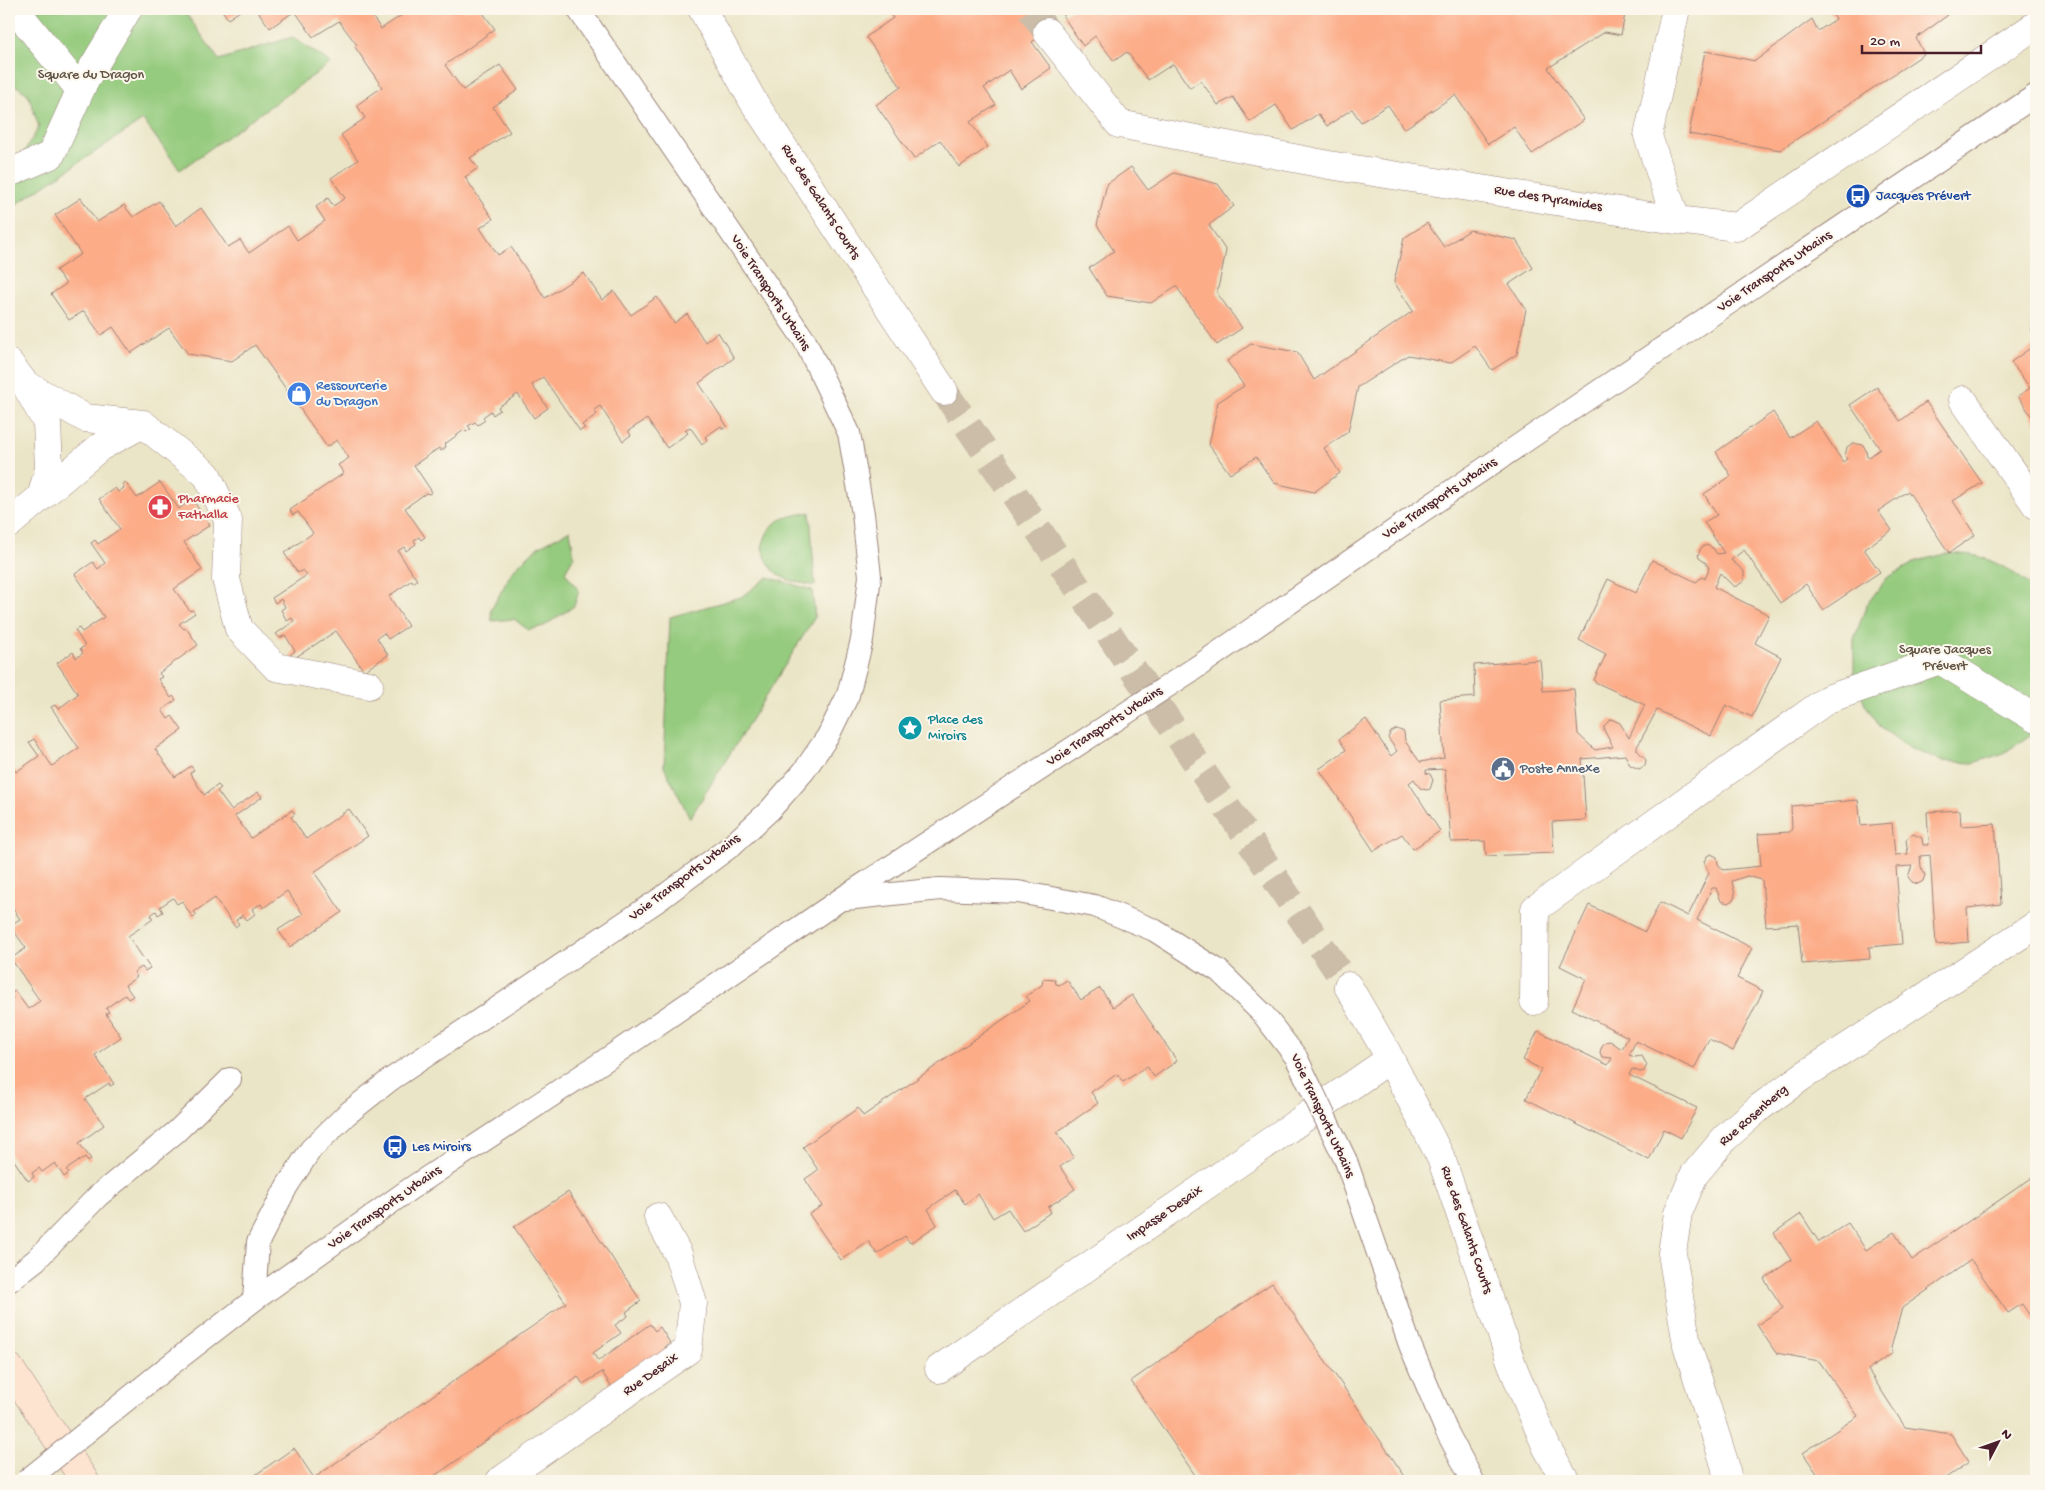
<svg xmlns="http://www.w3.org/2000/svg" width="2045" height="1490" font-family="'Gochi Hand',sans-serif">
<rect width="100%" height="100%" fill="#fbf7ec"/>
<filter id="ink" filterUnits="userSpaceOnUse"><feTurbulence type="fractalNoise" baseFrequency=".02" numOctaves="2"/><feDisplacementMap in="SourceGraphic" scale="10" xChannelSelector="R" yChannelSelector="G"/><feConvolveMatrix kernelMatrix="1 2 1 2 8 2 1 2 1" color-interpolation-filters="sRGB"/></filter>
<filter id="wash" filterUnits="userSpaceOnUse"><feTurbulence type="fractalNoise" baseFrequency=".0096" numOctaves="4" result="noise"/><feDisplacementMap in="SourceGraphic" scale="20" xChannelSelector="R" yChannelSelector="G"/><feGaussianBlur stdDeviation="1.12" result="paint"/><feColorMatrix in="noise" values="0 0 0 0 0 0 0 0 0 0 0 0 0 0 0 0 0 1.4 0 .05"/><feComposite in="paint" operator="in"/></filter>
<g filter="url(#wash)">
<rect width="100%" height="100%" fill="#ebe5c7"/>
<path fill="#95cb7e" stroke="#707554" d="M9,9H183L219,60L292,37L331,63L180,170L143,120L9,209V156L21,157L39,127L28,94L9,81Z
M810,512L815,586C784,579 773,580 762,548C769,518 783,518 810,512Z
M570,530L574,556L565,572L579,591L574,606L544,626L528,630L514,619L492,621L491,610L513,570L538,547Z
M1949,553C1958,554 1968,554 1977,556C1994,560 2026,578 2036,593V731L2004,753L1973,763L1941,761L1911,749L1880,727L1865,704L1854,676V639L1867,604L1887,578L1917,561Z
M768,577L812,590L815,617L690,818L664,767L670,617L741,597Z"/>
<g id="blocks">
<path fill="#fcac87" d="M221,9H243L228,19Z
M256,9H367L381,29L411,9H463L464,11L467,9H480L495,29L445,65L463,90L500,65L518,90L493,107L510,132L470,158L478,168L465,177L493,219L480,228L498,255L511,247L545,298L584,273L602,300L614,291L631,315L657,297L674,323L687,314L705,342L718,332L734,358L699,383L727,426L723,429L721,426L705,437L707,440L702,444L690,427L685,430L688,433L667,448L647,419L628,431L631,435L623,441L600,406L594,410L597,414L582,425L585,428L580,431L543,377L532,385L548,408L534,418L518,394L498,407L500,410L493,415L491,411L483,417L485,420L478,425L475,422L468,426L471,429L466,432L464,430L445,444L446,447L441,451L439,448L414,465L432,492L429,494L426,493L405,508L425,537L421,540L419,537L414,540L416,544L406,551L404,547L398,551L417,580L413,583L412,580L389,596L408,626L388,639L384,633L377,638L388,655L364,671L336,631L293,659L290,655L295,651L285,635L280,638L276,634L294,621L292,618L287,621L281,610L285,607L281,599L275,603L272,598L307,575L303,570L298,573L284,553L313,533L298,512L293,515L290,510L344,473L338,465L349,458L337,440L327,447L255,345L232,361L188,354L169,328L131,353L113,327L101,335L84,311L69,320L51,294L66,284L56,270L81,254L55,215L81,198L97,222L124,205L133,217L159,201L176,226L201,208L228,247L240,240L249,253L288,226L297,240L325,221L316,207L328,198L333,206L345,198L331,178L358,160L341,135L365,118L357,105L382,87L355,47L357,45L339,21L313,37L295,11L270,28Z
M887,9H1045L1057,25L1032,42L1051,68L1021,89L1009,70L984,88L996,105L970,122L988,147L959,167L940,140L914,159L876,105L901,87L866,37L893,18Z
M1072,9H1626L1621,35L1605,32L1548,68L1584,120L1532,154L1514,127L1488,144L1455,95L1404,129L1388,105L1361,122L1352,109L1327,126L1318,114L1293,130L1276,105L1250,122L1233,97L1218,105L1201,81L1190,88L1173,64L1148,80L1127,52L1114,61L1095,36L1083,46L1063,16Z
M1832,9H1944L1948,15L1916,38L1924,54L1780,150L1689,134L1705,51L1755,61L1812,19L1818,31L1836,19L1829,11Z
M1131,167L1148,190L1174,173L1218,184L1234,206L1209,225L1226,251L1217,293L1242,328L1217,345L1176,286L1151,303L1107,296L1089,268L1114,251L1097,225L1107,184Z
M1427,223L1444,247L1470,230L1516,240L1533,268L1509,284L1526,309L1517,354L1492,370L1475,346L1450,363L1408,355L1358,387L1348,432L1324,448L1340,473L1314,492L1274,483L1256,457L1230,474L1209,445L1218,402L1244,386L1227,361L1251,344L1297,352L1314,380L1413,311L1394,282L1404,238Z
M2036,326V336L2031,329Z
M2036,344V423L2018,396L2030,388L2011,362Z
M1877,387L1900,421L1926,402L1982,483L1953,501L1975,535L1949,553L1908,491L1878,511L1892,530L1864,549L1880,572L1823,610L1806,584L1780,603L1744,550L1731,560L1744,571V581L1737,586H1733L1720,573L1714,587L1769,615L1755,643L1781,657L1752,717L1726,705L1711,736L1657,710L1637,747V750L1646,760L1645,766L1639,769L1630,765L1625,755L1582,759L1586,820L1552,822L1554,853L1486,856L1485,841L1451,842L1445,769L1426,770V773L1430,774L1433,780L1430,789L1426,790L1420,788L1414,779L1409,783L1440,831L1413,849L1402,834L1374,851L1319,769L1346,750L1339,739L1366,719L1391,756L1397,751L1388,738L1391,732L1397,729L1404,732L1405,741L1420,762L1444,758L1440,700L1475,697L1474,665L1540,660L1543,691L1574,689L1578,734L1595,750L1613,747L1604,730V726L1611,719L1620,723L1629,738L1645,705L1595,682L1594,680L1606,654L1579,640L1608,579L1636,593L1652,560L1696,582L1702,577L1705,579L1709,568L1706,563L1699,558L1698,555L1701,548L1706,545L1713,548L1717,554L1724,553L1704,522L1717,515L1704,494L1731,476L1716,452L1773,412L1790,438L1816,421L1843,462L1847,459L1845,456L1847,447L1853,443L1863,445L1866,450L1867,457H1869L1880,449L1850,405Z
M125,482L137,498L160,482L179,509L192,499L210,525L184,542L202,570L174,589L190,611L192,610L195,613L179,624L184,629L186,628L198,645L159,673L162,677L158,679L171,698L173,696L176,700L162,710L168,719L172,716L182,730L155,749L175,777L191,766L194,770L190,773L204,795L218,785L221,788L217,791L231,810L258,792L262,797L235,816L251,838L292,810L295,814L291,817L306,839L349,809L368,836L314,872L342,912L290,947L278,930L303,914L287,891L263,908L261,904L252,909L255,914L247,920L243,915L236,920L239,924L235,927L215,898L194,912L197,915L193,918L182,901L177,904L173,898L160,907L163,912L158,915L156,911L151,915L153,919L128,936L150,968L145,971L142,967L134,972L137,977L125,985L133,996L128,999L125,995L106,1008L109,1012L106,1014L121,1037L95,1055L114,1084L110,1086L109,1083L85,1099L104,1125L79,1143L91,1159L88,1161L85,1157L66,1170L69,1173L64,1177L55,1163L42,1172L39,1168L32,1173L34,1177L28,1181L9,1153V1039L11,1038L9,1035V1001L13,998L10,994L15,991L28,1009L40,1001L14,963L9,966V960L26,948L13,930L10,932L9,930V926L20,919L9,903V761L16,772L39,756L29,742L34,739L52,766L79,748L51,707L55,705L58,709L78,694L57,663L73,652L76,658L83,653L80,649L85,646L75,630L79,628L82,632L104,617L75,574L93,562L98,569L105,563L91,543L95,540L98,544L120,529L99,499L115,488L118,492L124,488L122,484Z
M1858,800L1861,826L1892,823L1895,855L1908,854L1906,839L1913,834L1922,838L1923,845H1929L1927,812L1960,810L1961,826L1995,824L2001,904L1967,908L1969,942L1936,945L1930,855L1920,856L1921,867L1925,875L1923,881L1918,884L1912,882L1908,877L1912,866L1896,867L1902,944L1869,947L1870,959L1802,964L1798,924L1766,926L1762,880L1747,876L1732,881L1735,895L1734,899L1728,903L1721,901L1716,888H1712L1697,920L1752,948L1737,978L1763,991L1733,1051L1709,1039L1694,1069L1636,1041L1629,1055L1635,1057L1642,1056L1647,1065L1644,1071L1640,1072L1632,1069L1629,1075L1697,1108L1681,1138L1664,1129L1649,1160L1526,1099L1541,1069L1523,1060L1538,1031L1608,1065L1612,1058L1603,1057L1601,1055L1600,1052L1602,1046L1605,1042L1610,1041L1622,1049L1628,1037L1572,1009L1586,979L1560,966L1589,905L1645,932L1660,902L1688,916L1709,873L1704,862L1707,856L1711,854L1717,857L1718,864L1723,870L1761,866L1758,834L1790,832L1792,828L1791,806Z
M1043,979L1055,980L1056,984L1059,985L1067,980L1081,1000L1100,988L1113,1007L1132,995L1177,1061L1154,1077L1147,1066L1123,1082L1117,1074L1091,1092L1098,1103L1057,1132L1074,1157L1060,1167L1075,1189L1048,1207L1051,1212L1023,1231L1008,1209L993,1218L978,1194L965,1204L955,1190L928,1209L937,1225L910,1243L905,1236L877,1254L868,1241L841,1260L809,1214L822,1206L805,1179L818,1170L803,1147L858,1108L863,1116L1030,1001L1026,996L1042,985Z
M2036,1175V1325L2022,1304L2008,1313L1971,1260L1902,1308L1891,1348L1893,1353L1868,1370L1905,1427L1951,1434L1969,1462L1941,1481H1822L1803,1453L1858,1416L1819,1361L1776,1353L1757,1325L1783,1308L1764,1279L1791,1260L1774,1233L1801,1214L1819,1242L1848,1223L1866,1250L1894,1232L1912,1260Z
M568,1192L641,1301L626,1312L628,1316L615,1325L621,1333L593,1353L598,1361L650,1324L655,1331L660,1327L670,1343L665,1347L667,1351L612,1388L602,1372L583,1384L578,1377L427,1481H249L248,1480L294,1448L314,1478L566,1303L514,1227Z
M1272,1283L1408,1481H1199L1131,1381Z"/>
</g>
</g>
<g filter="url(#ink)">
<use href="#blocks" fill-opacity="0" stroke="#9a8279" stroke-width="1"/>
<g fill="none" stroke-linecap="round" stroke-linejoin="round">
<path stroke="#cbbda8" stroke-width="28" stroke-dasharray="28 14" stroke-linecap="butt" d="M1031,9L1047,32
M944,391L1348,986"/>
<defs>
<path id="service" d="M845,899L940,889L1018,892L1095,906L1154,930L1219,971L1263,1014L1296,1057
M1346,1161L1410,1345L1446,1430L1473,1481
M9,1281L36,1260L98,1196L176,1132L230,1079
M254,1300L258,1242L287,1186L311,1149L347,1114L390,1080L660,899L731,846L770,810L804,771L828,736L848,695L862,640L870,576L863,514L849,433L805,341L578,9
M165,1369L254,1300L410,1189L604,1061L841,899L1200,665L1444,496L2036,95"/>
<path id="pedestrian" d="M15,9L80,90
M9,173L51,155L84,82L128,9
M9,363L25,384L47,423L49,469L41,497
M25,384L85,418L143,424
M9,524L100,447L143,424L207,475L228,520L226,579L239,629L276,667L369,685
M1534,1001L1535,909L1828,699L1940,660L2036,719
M500,1481L688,1350L693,1303L678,1254L658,1217"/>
<path id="minor" d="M702,9L753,101L944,391
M1676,9L1648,136L1676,220
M1047,32L1119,124L1329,165L1676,220L1737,227L2036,25
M1963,400L2036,505
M1348,986L1386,1051L1441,1158L1514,1370L1547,1448L1566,1481
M939,1369L1390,1059
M1728,1481L1725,1465L1687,1345L1672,1253L1678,1213L1694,1175L1725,1138L1760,1107L1803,1076L2036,925"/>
<path id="secondary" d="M9,1367L85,1481"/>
</defs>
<use href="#service" stroke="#9a8279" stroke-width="24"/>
<use href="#pedestrian" stroke="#9a8279" stroke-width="29"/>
<use href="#minor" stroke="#9a8279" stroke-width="29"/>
<use href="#secondary" stroke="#9a8279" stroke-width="29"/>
<use href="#service" stroke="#fff" stroke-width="22"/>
<use href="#pedestrian" stroke="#fff" stroke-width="28"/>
<use href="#minor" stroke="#fff" stroke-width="28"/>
<use href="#secondary" stroke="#fde4d1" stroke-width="28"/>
<defs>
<path id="service-bridge" d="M1296,1057L1346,1161
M26,1481L165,1369"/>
</defs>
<use href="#service-bridge" stroke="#9a8279" stroke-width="24" stroke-linecap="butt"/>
<use href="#service-bridge" stroke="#fff" stroke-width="22"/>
</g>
</g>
<defs>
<symbol id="bus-disc" viewBox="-11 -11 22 22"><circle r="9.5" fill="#1a4fb4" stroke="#fbf7ec"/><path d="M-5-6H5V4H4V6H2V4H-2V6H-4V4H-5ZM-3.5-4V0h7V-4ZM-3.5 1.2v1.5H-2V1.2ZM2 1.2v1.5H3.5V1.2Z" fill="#fff"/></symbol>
<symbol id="shop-disc" viewBox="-11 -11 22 22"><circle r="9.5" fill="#3f7fe0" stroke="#fbf7ec"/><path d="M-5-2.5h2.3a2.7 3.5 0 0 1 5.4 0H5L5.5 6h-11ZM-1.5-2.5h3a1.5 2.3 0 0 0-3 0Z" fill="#fff"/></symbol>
<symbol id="pharmacy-disc" viewBox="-11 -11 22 22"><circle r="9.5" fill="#e0444e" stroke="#fbf7ec"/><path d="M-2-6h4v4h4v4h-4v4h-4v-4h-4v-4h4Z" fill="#fff"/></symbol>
<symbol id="sight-disc" viewBox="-11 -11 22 22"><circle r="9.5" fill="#0f9aa8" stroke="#fbf7ec"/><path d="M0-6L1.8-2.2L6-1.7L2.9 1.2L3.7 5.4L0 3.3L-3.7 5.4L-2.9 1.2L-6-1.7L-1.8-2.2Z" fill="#fff"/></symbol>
<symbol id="civic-disc" viewBox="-11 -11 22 22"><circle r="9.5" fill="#5c6f8a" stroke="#fbf7ec"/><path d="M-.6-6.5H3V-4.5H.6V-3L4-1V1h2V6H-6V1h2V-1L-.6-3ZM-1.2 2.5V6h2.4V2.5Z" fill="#fff"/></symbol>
</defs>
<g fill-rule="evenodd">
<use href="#bus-disc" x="1844" y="182" width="28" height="28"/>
<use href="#shop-disc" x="285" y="380" width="28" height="28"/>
<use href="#pharmacy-disc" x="146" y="493" width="28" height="28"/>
<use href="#sight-disc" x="896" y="714" width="28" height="28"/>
<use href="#civic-disc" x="1489" y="755" width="28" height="28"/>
<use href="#bus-disc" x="381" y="1133" width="28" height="28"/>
</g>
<g text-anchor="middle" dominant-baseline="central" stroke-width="4" stroke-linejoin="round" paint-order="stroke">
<g font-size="14" fill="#605344" stroke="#fbf7ec">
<text x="91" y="75">Square du Dragon</text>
<text x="1945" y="650">Square Jacques<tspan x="1945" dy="16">Prévert</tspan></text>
</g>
<g font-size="14" fill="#164399" stroke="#fbf7ec" text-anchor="start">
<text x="1876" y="196">Jacques Prévert</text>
<text x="412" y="1147">Les Miroirs</text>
</g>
<g font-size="14" fill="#4a1f2b" stroke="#fbf7ec">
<text transform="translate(1548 199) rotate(9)">Rue des Pyramides</text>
<text transform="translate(820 202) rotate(57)">Rue des Galants Courts</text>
<text transform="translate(1775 272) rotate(-34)">Voie Transports Urbains</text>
<text transform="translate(770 293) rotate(57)">Voie Transports Urbains</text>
<text transform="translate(1440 499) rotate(-34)">Voie Transports Urbains</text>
<text transform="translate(1105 727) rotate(-33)">Voie Transports Urbains</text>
<text transform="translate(685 878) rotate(-37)">Voie Transports Urbains</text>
<text transform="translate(1322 1116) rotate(65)">Voie Transports Urbains</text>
<text transform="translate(1754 1116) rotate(-41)">Rue Rosenberg</text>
<text transform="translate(385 1208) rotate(-35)">Voie Transports Urbains</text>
<text transform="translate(1165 1214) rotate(-34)">Impasse Desaix</text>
<text transform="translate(1466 1230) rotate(71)">Rue des Galants Courts</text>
<text transform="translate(651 1375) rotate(-35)">Rue Desaix</text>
</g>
<g font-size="14" fill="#366cbe" stroke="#fbf7ec" text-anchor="start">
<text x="316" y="386">Ressourcerie<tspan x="316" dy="16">du Dragon</tspan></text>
</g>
<g font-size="14" fill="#be3a42" stroke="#fbf7ec" text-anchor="start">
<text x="178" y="499">Pharmacie<tspan x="178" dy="16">Fathalla</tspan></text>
</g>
<g font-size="14" fill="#0d838f" stroke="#fbf7ec" text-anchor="start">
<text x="928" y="720">Place des<tspan x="928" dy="16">Miroirs</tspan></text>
</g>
<g font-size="14" fill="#4e5e75" stroke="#fbf7ec" text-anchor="start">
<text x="1520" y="769">Poste Annexe</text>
</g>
</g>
<rect width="2045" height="1490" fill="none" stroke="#fbf7ec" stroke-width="30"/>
<g transform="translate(1998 1442) rotate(49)" stroke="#fbf7ec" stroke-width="4" paint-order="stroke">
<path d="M0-4L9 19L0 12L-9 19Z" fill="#4a1f2b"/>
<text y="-8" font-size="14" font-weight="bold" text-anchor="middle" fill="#4a1f2b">N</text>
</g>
<path d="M1862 45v8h119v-8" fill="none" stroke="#4a1f2b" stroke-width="2.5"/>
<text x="1870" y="45" font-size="15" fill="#4a1f2b" stroke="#fbf7ec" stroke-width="4" paint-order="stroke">20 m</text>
</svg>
